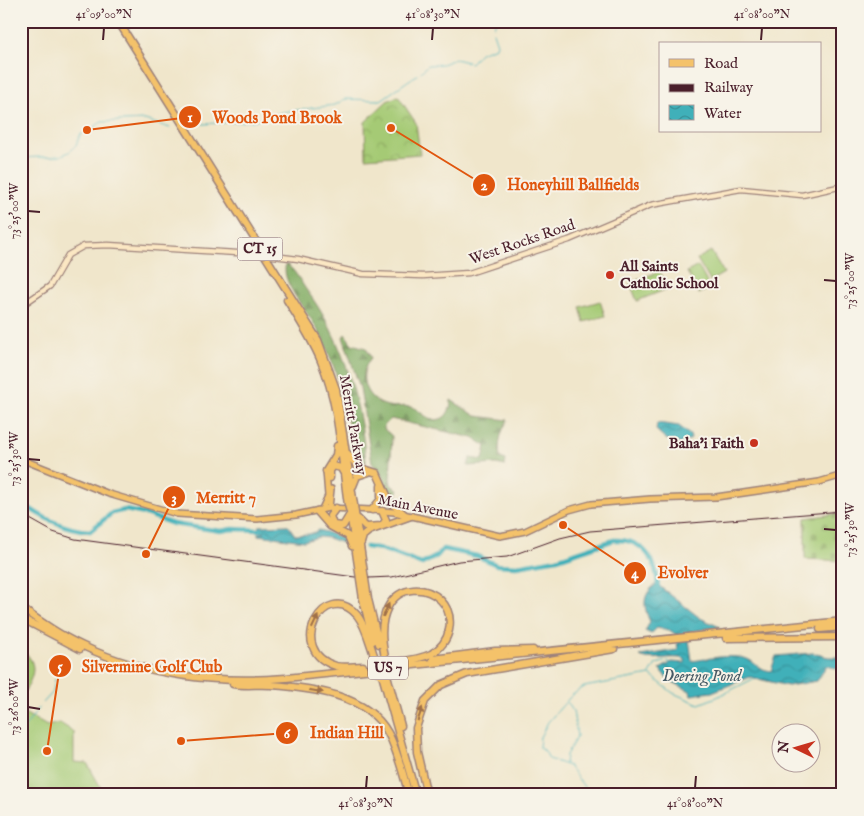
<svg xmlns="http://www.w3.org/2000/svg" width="864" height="816" font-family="'IM FELL English',serif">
<defs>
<pattern id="forest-firs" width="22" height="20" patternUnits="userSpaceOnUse" patternTransform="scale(1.25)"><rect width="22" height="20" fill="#84ae66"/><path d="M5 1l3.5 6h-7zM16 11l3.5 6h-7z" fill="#6e8d54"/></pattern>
<pattern id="cemetery-stones" width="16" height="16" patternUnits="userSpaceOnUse" patternTransform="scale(1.25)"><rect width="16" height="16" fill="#a5ca74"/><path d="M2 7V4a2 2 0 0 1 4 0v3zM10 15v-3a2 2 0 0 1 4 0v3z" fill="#90ad65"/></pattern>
<pattern id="park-crowns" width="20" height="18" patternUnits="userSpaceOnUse" patternTransform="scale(1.25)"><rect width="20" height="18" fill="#a5ca74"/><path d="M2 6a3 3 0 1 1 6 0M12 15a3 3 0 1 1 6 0" fill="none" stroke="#90ad65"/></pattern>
<pattern id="water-waves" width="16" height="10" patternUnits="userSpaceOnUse" patternTransform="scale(1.25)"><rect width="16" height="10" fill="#40b0b9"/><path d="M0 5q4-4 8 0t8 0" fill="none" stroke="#388f97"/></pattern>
</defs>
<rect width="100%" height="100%" fill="#f7f3e8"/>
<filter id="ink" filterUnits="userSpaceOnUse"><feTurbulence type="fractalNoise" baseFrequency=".02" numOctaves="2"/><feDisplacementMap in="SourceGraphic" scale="10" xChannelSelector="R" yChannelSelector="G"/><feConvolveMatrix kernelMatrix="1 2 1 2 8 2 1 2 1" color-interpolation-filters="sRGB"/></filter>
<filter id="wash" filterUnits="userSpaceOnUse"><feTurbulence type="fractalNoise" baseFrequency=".0096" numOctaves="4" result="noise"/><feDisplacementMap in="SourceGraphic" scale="20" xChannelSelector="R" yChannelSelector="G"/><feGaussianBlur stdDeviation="1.12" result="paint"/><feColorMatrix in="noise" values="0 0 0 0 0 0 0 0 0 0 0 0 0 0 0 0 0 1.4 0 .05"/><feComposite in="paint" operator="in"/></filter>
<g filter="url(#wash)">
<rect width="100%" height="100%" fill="#f0e6cb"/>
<path fill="#a5ca74" stroke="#787450" d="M711,251L724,273L710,281L697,259Z
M698,266L710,288L699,294L687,272Z
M660,271L667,289L637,301L630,283Z
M600,301L605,316L584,322L580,307Z
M21,649C42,665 31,680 21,698Z
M21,711L47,726L60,723L74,732V762L87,763L100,786V794L21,795Z"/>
<path fill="url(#forest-firs)" stroke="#676648" d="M286,264C294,269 300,280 305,288C343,338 360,399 366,462L363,464L358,462L353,454C346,408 337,361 313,322C304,308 280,280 286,264Z
M345,334L352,344L366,348L371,358C356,375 365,401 388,406C395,408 403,405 411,407C417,408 419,412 424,415C439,426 451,416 451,400L476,416L508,420C500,433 498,443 500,458L506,460L505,466L496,464L468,466L470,458L483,460L486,446L473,438L391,419L384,426V429L392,436L390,479L391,485L398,490L396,504L382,476L372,463L360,388L343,337Z"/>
<path fill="url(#cemetery-stones)" stroke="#787450" d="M843,513V561L805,559V518Z"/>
<path fill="url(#park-crowns)" stroke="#787450" d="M398,96L416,123L420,154L366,158L365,122L387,101Z"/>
<path fill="url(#water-waves)" stroke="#456872" d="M657,423L679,426L690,435L691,439L681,444L666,439L656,430Z
M288,525L295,535L310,534L319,530L348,539L349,549L345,544L328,538L319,537L304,541L258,535V533H265L258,530L259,526Z
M655,585H658L700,618L720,627L688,632L692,661C708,659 731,653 747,659C757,663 755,668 771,671L776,656L813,653L828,657H843V670L826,666L817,681L788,686L750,677L712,692L691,695L690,691L667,679L660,669L672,662L685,663V659C673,655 649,662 640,656L678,650L676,635L671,631L657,628L651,634L645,631L650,622C644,608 641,596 655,585Z"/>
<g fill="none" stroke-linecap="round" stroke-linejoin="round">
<path stroke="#40b0b9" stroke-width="1" d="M494,26L496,21
M421,72L428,65L442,64L455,59L471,63L480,53L496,47L497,44L493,32
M203,124L252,121L282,112L335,105L345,99L381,100C394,91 404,83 417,75
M21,158L60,156L69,152L76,145L80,135L102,122L145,120L170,128
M650,674L656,664L668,661L671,663
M43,703L53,692L55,679
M21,732L40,707
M565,764L566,755L577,736L573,711L567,702
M590,795L569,766L549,759L545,751L539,748L540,737L548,722L571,696L584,687L650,675L673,693L699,704L717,697L757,677"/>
<path stroke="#40b0b9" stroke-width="4.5" d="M21,502C40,517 66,530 90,531L112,513L125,510L145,514L173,524L221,531L232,529L262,530
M366,547L381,549L422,564L437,556L443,549L477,556L497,565L517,566L557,559L614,540C644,538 658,562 658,589"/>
</g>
</g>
<g filter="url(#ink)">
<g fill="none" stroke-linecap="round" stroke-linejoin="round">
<defs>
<path id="secondary" d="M266,255L298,259L363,274L423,276L469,273L569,240L651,205L741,189L802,195L843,186
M21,306L50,286L68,255L84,246L108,245L253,254"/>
<path id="primary" d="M21,459L109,494L177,514L257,519L296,515L329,508L372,510L394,512L500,536L525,531L569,510L591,504L650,499L716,497L819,482L843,475
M329,508L331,489
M322,509L328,496L326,471"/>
<path id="highway" d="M118,21L318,340L336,389L354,505
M287,300C299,319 312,339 321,361C340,406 341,458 348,505
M348,454L358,467L377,473L390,502L404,514
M326,471L336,455L337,446
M330,478V471L333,466L341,468L343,472
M353,486L357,476L369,472
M336,508L330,516L333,525L343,526L349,516
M372,510L381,499V486
M317,511L330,526L348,536L352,546
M350,512L363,599L373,641
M355,513L368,599L379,644
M357,518L366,527L382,526L386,520L382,511
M361,543L363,536L369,531L411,516
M21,608C41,622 61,636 83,646C146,676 218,684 286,678L843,621
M21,618L80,649
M820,629L843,627
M726,638L843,637
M433,659L495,651L533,650
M382,664C398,661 416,661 431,654C440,649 447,640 449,630C459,579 365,565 385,657
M363,666C354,666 344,668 336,666C284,651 325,578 357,615C366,626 370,645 375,658
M382,675L416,795
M387,675L401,726
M233,684C246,686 258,684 271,685C311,688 367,694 388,733C398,751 403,775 409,795
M427,795L417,752L416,728L425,701L441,685L467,674L614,649"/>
</defs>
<use href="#secondary" stroke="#9d827b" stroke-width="7"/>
<use href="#primary" stroke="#9d827b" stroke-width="8"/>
<use href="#highway" stroke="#9d827b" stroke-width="9"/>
<use href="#secondary" stroke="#fbe7c3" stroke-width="4.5"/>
<use href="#primary" stroke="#f4c26a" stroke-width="5"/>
<use href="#highway" stroke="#f4c26a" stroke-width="6"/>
<path stroke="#4a1f2b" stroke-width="1" d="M21,514L53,532L75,539L355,577
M369,578L392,577L459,561L507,557L560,538L590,531L843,511"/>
<defs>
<path id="secondary-bridge" d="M253,254L266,255"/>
<path id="highway-bridge" d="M348,505L350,512
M354,505L355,513
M383,657L387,675
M375,658L380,675"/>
</defs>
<use href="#secondary-bridge" stroke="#9d827b" stroke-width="7" stroke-linecap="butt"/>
<use href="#highway-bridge" stroke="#9d827b" stroke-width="9" stroke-linecap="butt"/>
<use href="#secondary-bridge" stroke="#fbe7c3" stroke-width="4.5"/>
<use href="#highway-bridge" stroke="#f4c26a" stroke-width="6"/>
</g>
<defs><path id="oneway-solid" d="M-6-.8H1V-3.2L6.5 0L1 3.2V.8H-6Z" transform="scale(1.25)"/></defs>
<g fill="#9f704a">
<use href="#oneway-solid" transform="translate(386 610) rotate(-66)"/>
<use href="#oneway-solid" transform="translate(315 622) rotate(-65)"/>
<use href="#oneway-solid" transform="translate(316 691) rotate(10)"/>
<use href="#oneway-solid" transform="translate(420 714) rotate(-71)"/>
</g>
</g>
<path fill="none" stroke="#4a1f2b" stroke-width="2" d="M103,40L104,28M432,40L433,28M761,40L762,28M28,211L40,212M824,280L836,281M28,459L40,460M824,529L836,530M28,707L40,709M366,788L367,776M695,788L696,776"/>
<g fill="#c8321e" stroke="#f7f3e8" stroke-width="2">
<circle cx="610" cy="275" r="5"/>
<circle cx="754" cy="443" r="5"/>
</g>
<g text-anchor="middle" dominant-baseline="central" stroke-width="4" stroke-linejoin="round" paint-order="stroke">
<g fill="#f7f3e8" stroke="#7e5f64" stroke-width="1">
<rect x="237.5" y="237.5" width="45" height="23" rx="4"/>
<rect x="368" y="656.5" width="40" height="23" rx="4"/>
</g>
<g font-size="14" font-weight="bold" fill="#4a1f2b">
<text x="260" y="249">CT 15</text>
<text x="388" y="668">US 7</text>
</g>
<g font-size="15" fill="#4a1f2b" stroke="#f7f3e8">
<text transform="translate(522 242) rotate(-19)">West Rocks Road</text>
<text transform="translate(353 425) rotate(80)">Merritt Parkway</text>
<text transform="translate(418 507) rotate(11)">Main Avenue</text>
</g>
<g font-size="15" font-weight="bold" fill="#4a1f2b" stroke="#f7f3e8" text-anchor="start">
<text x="620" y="266">All Saints<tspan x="620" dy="17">Catholic School</tspan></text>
<text x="744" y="443" text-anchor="end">Baha'i Faith</text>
</g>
<g font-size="16" font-style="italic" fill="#465964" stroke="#f7f3e8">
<text x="702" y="677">Deering Pond</text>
</g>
</g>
<path fill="none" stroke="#e0560e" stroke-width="2" d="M87 130L190 117M391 128L484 185M146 554L174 497M563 525L635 573M47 751L60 666M181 741L287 733"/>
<g fill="#e0560e" stroke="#f7f3e8" stroke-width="2">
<circle cx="87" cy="130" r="5"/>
<circle cx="391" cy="128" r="5"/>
<circle cx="146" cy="554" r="5"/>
<circle cx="563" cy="525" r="5"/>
<circle cx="47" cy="751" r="5"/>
<circle cx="181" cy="741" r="5"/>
<circle cx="190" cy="117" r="12"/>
<circle cx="484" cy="185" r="12"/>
<circle cx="174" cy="497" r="12"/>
<circle cx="635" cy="573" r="12"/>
<circle cx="60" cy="666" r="12"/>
<circle cx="287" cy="733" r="12"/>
</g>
<g font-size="15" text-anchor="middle" font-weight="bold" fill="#fff">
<text x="190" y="122">1</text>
<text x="484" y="190">2</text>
<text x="174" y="503">3</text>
<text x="635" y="578">4</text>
<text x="60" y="671">5</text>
<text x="287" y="738">6</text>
</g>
<g font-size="16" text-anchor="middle" font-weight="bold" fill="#e0560e" stroke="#f7f3e8" stroke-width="4" stroke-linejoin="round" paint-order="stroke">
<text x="277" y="123">Woods Pond Brook</text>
<text x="573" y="190">Honeyhill Ballfields</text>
<text x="226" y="503">Merritt 7</text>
<text x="683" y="578">Evolver</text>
<text x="152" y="672">Silvermine Golf Club</text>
<text x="347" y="738">Indian Hill</text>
</g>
<rect width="864" height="816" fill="none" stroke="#f7f3e8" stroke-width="55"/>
<rect x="659" y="42" width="162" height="90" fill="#f7f3e8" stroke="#b29e9c"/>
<rect x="669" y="59" width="25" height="8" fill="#f4c26a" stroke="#b29e9c"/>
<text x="704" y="68" font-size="15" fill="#4a1f2b">Road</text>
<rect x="669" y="84" width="25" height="8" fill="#4a1f2b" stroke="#b29e9c"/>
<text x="704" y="92" font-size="15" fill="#4a1f2b">Railway</text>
<rect x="669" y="105" width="25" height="15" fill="url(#water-waves)" stroke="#b29e9c"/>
<text x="704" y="118" font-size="15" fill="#4a1f2b">Water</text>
<g transform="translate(796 748) rotate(275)"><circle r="24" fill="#f7f3e8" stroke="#b29e9c"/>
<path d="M0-4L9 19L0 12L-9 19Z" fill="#c8321e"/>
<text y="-8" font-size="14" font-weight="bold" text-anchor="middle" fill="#4a1f2b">N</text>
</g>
<rect x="28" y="28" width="808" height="760" fill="none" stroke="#4a1f2b" stroke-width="2"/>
<g font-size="12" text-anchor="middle" fill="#4a1f2b">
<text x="104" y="18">41°09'00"N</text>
<text x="433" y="18">41°08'30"N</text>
<text x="762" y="18">41°08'00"N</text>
<text transform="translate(14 211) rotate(-90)" y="4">73°25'00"W</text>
<text transform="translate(850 281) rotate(-90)" y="4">73°25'00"W</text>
<text transform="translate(14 459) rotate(-90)" y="4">73°25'30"W</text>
<text transform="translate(850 530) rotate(-90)" y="4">73°25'30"W</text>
<text transform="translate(14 707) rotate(-90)" y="4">73°26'00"W</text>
<text x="366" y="807">41°08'30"N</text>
<text x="695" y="807">41°08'00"N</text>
</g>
</svg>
